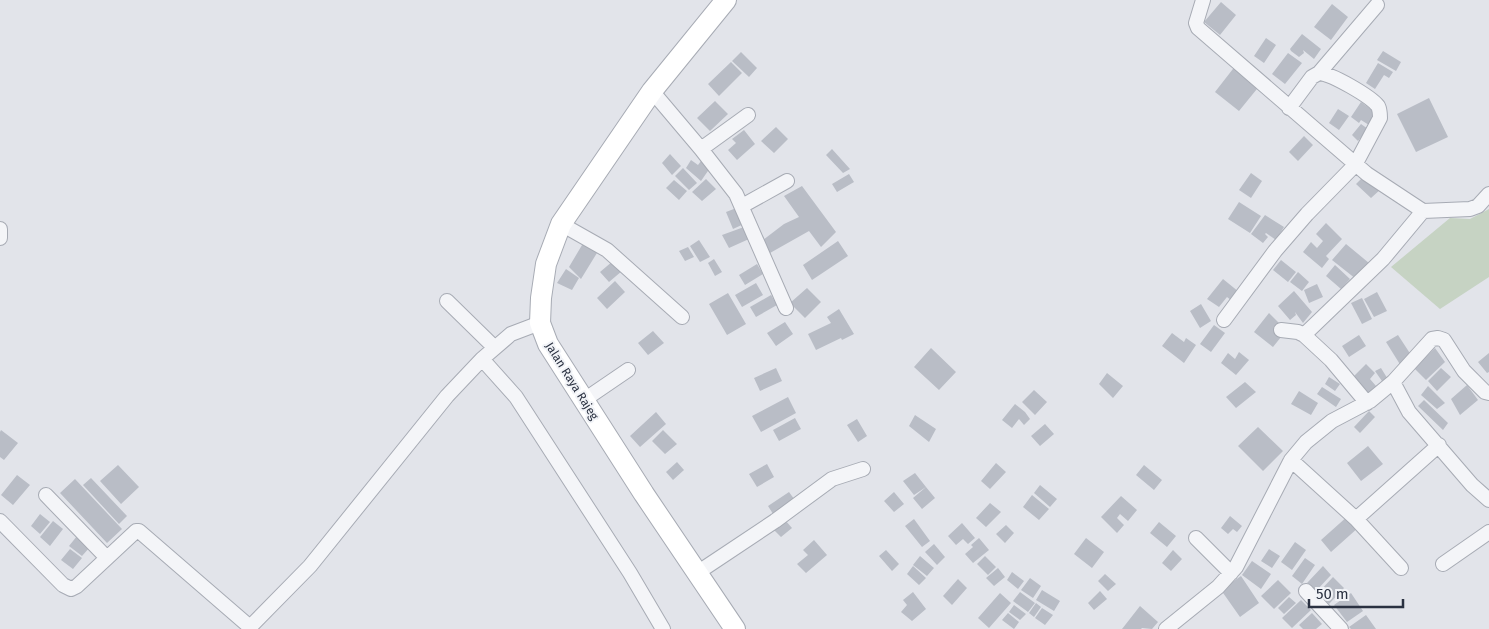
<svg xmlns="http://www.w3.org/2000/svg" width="1489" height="629" font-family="'Fira Sans',sans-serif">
<rect width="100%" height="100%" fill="#e2e4ea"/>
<path fill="#c6d3c3" d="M1489,209V277L1440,309L1391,267L1450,218L1470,219Z"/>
<path fill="#b9bdc6" d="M1221,2L1236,15L1220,35L1204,22Z
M1332,4L1348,17L1331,40L1314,27Z
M1302,34L1321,49L1314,59L1303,50L1304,53L1299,57L1291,51L1290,49Z
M1266,38L1276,45L1264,63L1254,56Z
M1383,51L1401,62L1396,71L1377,60Z
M741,52L757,68L749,77L732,61Z
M1288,53L1302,63L1285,84L1272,74Z
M731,62L742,73L719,96L708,84Z
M1378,63L1393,72L1389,78L1384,75L1375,89L1366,83Z
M1236,65L1261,84L1239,111L1215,92Z
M1429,98L1448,137L1416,152L1397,114Z
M715,101L728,114L710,131L697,118Z
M1361,102L1376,113L1369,125L1361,120L1359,123L1351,117Z
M1338,109L1349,116L1339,130L1329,123Z
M1361,124L1368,129L1358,141L1352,135Z
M776,127L788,139L774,153L761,141Z
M744,130L755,144L737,160L728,150L736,143L732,139Z
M1304,136L1313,145L1298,161L1289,152Z
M832,149L850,169L843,173L826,155Z
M670,154L681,166L672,175L662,163Z
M691,160L698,165L701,161L710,168L701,181L686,168Z
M683,168L697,183L689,190L675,176Z
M1251,173L1262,181L1251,198L1239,190Z
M849,174L854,182L837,192L832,184Z
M1366,174L1381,189L1371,198L1356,184Z
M706,179L716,189L702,201L692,192Z
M674,180L687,191L679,200L666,188Z
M802,186L836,232L821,247L809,231L770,253L763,240L784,224L799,217L784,196Z
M1239,202L1261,216L1250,233L1228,219Z
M739,207L746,223L733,229L726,212Z
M1265,215L1284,227L1276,240L1266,233L1265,234L1268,237L1263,243L1251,234Z
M1326,223L1342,239L1326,256L1329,259L1322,268L1303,252L1311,242L1317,248L1323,241L1316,234Z
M744,227L749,239L729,248L722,235Z
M585,240L600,248L581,279L569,267Z
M699,240L710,257L700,262L690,246Z
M838,241L848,256L812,280L803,265Z
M1346,244L1369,263L1356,279L1332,260Z
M688,247L694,257L685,261L679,251Z
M714,259L722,272L715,276L708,263Z
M1281,260L1296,272L1288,282L1273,270Z
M613,261L622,271L609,282L600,272Z
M757,264L763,274L745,285L739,275Z
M1335,265L1350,279L1341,289L1326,276Z
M566,269L579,278L572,290L557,283Z
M1298,272L1309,282L1302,291L1290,282Z
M1223,279L1239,292L1232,301L1227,297L1219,307L1207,299Z
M615,281L625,292L607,309L597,298Z
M756,283L763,295L742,307L735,295Z
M1317,284L1323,297L1309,303L1304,290Z
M807,288L821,302L805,318L790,303Z
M1294,291L1312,312L1303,323L1295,312L1296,315L1290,320L1278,306Z
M1377,292L1387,311L1374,317L1364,299Z
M728,293L746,324L727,335L709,304Z
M771,295L777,305L756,317L750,307Z
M1362,298L1372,319L1362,324L1351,303Z
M1201,304L1211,321L1200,328L1190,311Z
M839,309L854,334L842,340L841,338L816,350L808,334L831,323L827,317Z
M1269,313L1280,324L1274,332L1281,337L1273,347L1254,332Z
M785,322L793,334L776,346L767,333Z
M1214,325L1225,333L1211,352L1200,344Z
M653,331L664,343L648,355L638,343Z
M1172,333L1184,342L1186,338L1196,345L1184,363L1162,346Z
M1359,335L1366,346L1349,357L1342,346Z
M1398,335L1413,358L1401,366L1386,342Z
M931,348L956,372L939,390L914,367Z
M1435,348L1445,362L1426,380L1414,368Z
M1239,352L1249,360L1236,375L1221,363L1228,353L1235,359Z
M1489,353V372L1487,373L1478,362Z
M1366,364L1375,373L1370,379L1376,386L1367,394L1353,377Z
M776,368L782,381L760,391L754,378Z
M1381,368L1389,381L1384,384L1375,371Z
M1441,368L1451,377L1437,391L1428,381Z
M1107,373L1123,386L1113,398L1099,384Z
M1329,377L1340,384L1335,391L1325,384Z
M1245,382L1256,392L1236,408L1226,397Z
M1467,385L1478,400L1460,415L1451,399Z
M1428,386L1445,403L1437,409L1421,395Z
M1322,387L1341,399L1336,407L1317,394Z
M1034,390L1047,402L1035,415L1022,402Z
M1299,391L1318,403L1311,415L1291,404Z
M788,397L796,413L761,432L752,416Z
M1424,400L1448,423L1443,430L1418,406Z
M1015,404L1025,412L1030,419L1024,425L1019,419L1012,428L1002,420Z
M1369,411L1375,417L1360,433L1354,427Z
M656,412L666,424L640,447L630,436Z
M915,415L936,429L929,442L909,426Z
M795,418L801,429L779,441L773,430Z
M857,419L867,436L858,442L847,425Z
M1045,424L1054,434L1040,446L1031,436Z
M1258,427L1283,451L1263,471L1238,446Z
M1,430L18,443L4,460L0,457V432Z
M663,430L677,444L665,454L652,441Z
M1368,446L1383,464L1361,481L1347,463Z
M677,462L684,470L673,480L666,472Z
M996,463L1006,472L990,489L981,481Z
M767,464L774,477L757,487L749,474Z
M118,465L139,487L121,504L100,481Z
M1144,465L1162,480L1154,490L1136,475Z
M915,473L926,487L914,495L903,481Z
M17,475L30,485L13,505L1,495Z
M91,478L127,516L119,524L83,485Z
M75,479L122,529L107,543L60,493Z
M1040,485L1057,499L1050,507L1034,493Z
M926,487L935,498L922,509L913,498Z
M789,492L797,503L775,517L768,506Z
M894,492L904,504L894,512L884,501Z
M1032,495L1049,509L1039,520L1023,507Z
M1121,496L1137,510L1128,521L1120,514L1117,518L1124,525L1117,533L1101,517Z
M990,503L1001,512L986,527L976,518Z
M40,514L50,522L40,534L31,526Z
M1349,515L1359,527L1331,552L1321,540Z
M1230,516L1242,526L1237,532L1233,529L1228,534L1221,528Z
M914,519L930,541L922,547L905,526Z
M785,520L792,528L781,537L774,530Z
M53,521L63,529L50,546L40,537Z
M1159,522L1176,536L1167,547L1150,533Z
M962,523L975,538L968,544L963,539L956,545L948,536Z
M1006,525L1014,533L1005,543L996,534Z
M77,536L90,547L82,556L69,546Z
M979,538L989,550L973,563L965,554L973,547L971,545Z
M1086,538L1104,552L1092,568L1074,554Z
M814,540L827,555L806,573L797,564L808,555L803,550Z
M1295,542L1306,550L1292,570L1281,562Z
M934,544L945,557L937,565L925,552Z
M70,549L82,558L73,569L61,560Z
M1269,549L1280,556L1272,568L1261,561Z
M886,550L899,564L892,571L879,556Z
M1173,550L1182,559L1171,571L1162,563Z
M920,556L934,568L927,576L913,565Z
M985,556L996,567L988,575L977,564Z
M1305,558L1315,565L1302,584L1292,576Z
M1252,561L1271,574L1261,589L1242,575Z
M913,566L926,578L919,585L907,574Z
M1323,566L1331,575L1316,591L1307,583Z
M998,568L1005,577L994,586L986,578Z
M1012,572L1024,581L1018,589L1007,580Z
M1105,574L1116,584L1108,591L1098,581Z
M1241,576L1259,603L1240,617L1221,590Z
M1333,577L1344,588L1329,604L1318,593Z
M1030,578L1041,586L1033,598L1021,590Z
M958,579L967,588L952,605L943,596Z
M1278,580L1291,593L1274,609L1261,596Z
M1042,590L1060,601L1054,611L1036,600Z
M1100,591L1107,599L1094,610L1088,603Z
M913,592L926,609L912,621L901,612L907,605L903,600Z
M1020,592L1035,603L1028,612L1013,601Z
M1000,593L1011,603L989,628L978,618Z
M1351,593L1363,611L1347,622L1334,605Z
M1289,597L1296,603L1284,614L1278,608Z
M1301,600L1311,610L1292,628L1282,618Z
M1036,603L1041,607L1034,617L1029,613Z
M1014,605L1026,614L1020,620L1009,612Z
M1140,606L1158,622L1152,629L1142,628L1141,629H1122Z
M1042,608L1053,615L1045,625L1035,618Z
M1008,613L1019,622L1014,629L1002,620Z
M1312,613L1322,624L1316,629H1303L1299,625Z
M1366,615L1376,629H1351L1349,627Z"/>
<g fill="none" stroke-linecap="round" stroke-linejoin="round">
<defs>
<path id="street" d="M1203,0L1196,23L1198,28L1367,174L1423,211L1470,209L1478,206L1489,194
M1319,73L1377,5
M652,91L701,149L736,194L786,308
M701,149L748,115
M742,206L787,181
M561,224L607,250L682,317
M0,229V238
M447,301L494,347
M1224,320L1275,251L1307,214L1355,165L1380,118C1380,114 1380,110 1378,106C1370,96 1332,74 1319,73L1312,77L1289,108
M1281,330L1298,332L1304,335L1331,360L1367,403
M1304,335L1383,259L1423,211
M482,359L516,397L630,573L663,629
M1393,382L1409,412L1472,485L1489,500
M584,400L628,370
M1291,460L1356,519L1439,445
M46,495L107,558
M1356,519L1401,568
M0,521L63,585L71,589L77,586L136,531H139L250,627L310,566L447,396L482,359L511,334L540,323
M1196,538L1231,573
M1443,564L1489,532
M697,573L775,521L832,479L863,469
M1306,591L1341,629
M1166,629L1218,587L1236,567L1291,460L1306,442L1332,421L1370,401L1393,382L1432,339L1438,338L1444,340L1464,371L1485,392L1489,393"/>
<path id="secondary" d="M726,0L652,91L561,224L546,264L541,298L540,323L548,344L644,494L735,629"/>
</defs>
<use href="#street" stroke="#a7abb4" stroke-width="16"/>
<use href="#secondary" stroke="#a7abb4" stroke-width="22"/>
<use href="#street" stroke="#f4f5f8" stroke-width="14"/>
<use href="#secondary" stroke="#fff" stroke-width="20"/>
</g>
<g text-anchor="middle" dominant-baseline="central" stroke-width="4" stroke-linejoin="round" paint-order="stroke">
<g font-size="12" fill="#2a3141" stroke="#f1f3f7">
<text transform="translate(572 381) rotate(58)">Jalan Raya Rajeg</text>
</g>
</g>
<path d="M1309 599v8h94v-8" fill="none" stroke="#2a3141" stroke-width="2.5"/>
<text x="1316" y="599" font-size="15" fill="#2a3141" stroke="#f1f3f7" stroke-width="4" paint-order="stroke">50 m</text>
</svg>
